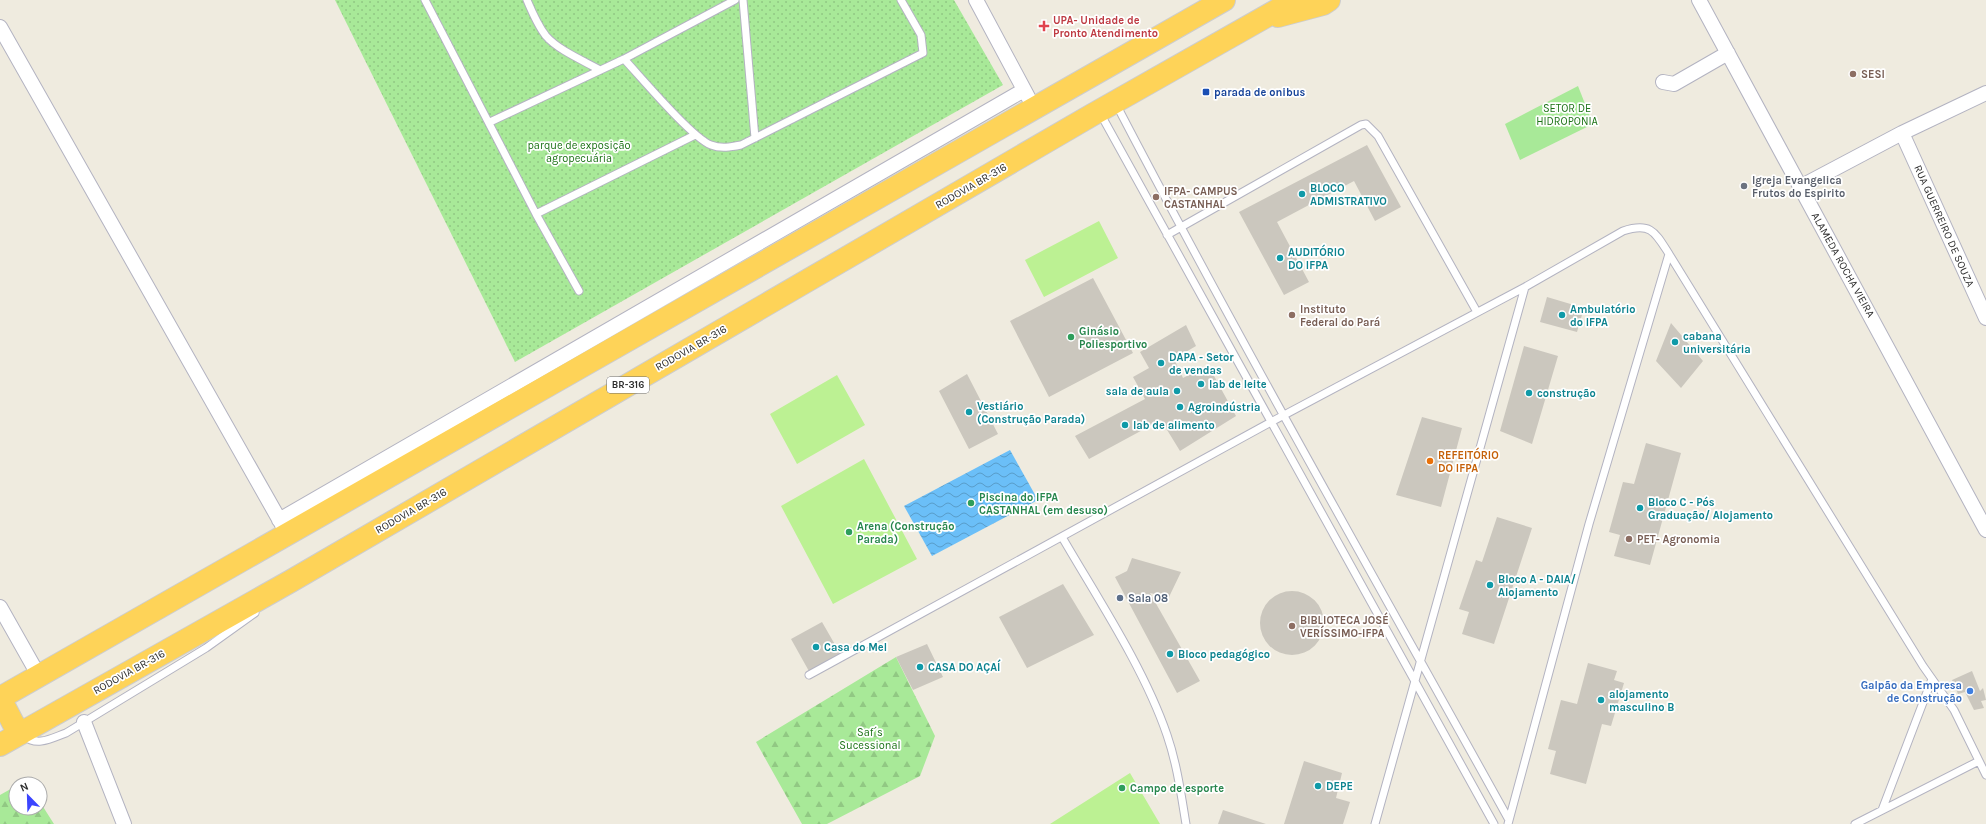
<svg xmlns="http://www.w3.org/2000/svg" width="1986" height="824" font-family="Karla,sans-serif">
<defs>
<pattern id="forest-firs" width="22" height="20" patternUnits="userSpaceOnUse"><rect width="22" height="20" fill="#a8e998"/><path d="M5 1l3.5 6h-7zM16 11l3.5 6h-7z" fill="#91c883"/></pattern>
<pattern id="park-dots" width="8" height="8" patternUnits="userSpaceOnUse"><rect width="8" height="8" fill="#a8e998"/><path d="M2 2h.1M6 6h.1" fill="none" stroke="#91c883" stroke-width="1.8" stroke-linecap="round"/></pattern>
<pattern id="water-waves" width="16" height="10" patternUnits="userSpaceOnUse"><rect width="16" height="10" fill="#6bbff8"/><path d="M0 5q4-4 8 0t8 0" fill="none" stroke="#589cc9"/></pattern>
</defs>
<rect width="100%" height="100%" fill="#efebdf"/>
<path fill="url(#forest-firs)" d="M896,657L935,736L920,776L827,824H802L756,742Z
M16,786V808H40V802L54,824H0V795Z"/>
<path fill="url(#park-dots)" d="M335,0H954L1003,85L515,362Z"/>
<path fill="#a8e998" d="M1578,86L1593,124L1520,160L1505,124Z"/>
<path fill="#bcf193" d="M1099,221L1118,258L1044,297L1025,260Z
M837,375L865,425L797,464L770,414Z
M864,459L917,559L833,604L781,506Z
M1130,773L1160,824H1050Z"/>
<path fill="url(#water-waves)" d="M1010,450L1038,500L932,556L904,506Z"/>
<path fill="#cbc7be" d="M1367,145L1401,207L1375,221L1354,181L1277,222L1309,282L1284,295L1239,212Z
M1093,278L1133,353L1049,397L1010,321Z
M1547,297L1584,308L1577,332L1540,322Z
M1671,323L1703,361L1681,388L1656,361Z
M1186,325L1196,346L1174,359L1183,378L1208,365L1236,416L1180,451L1161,420L1089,459L1075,436L1145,399L1133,377L1149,368L1140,352Z
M1524,346L1558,356L1532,444L1500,431Z
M967,374L998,434L969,449L939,391Z
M1422,417L1462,428L1441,507L1396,495Z
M1646,443L1681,453L1650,565L1614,556L1620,535L1609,532L1623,482L1634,484Z
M1497,517L1532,528L1494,644L1462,634L1469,612L1459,609L1476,560L1482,562Z
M1132,558L1181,572L1169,597L1150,593L1200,681L1177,693L1115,577L1127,571Z
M1063,584L1094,635L1027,668L999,617Z
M1260 623a32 32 0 1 1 64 0a32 32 0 1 1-64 0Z
M822,622L841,655L810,673L791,639Z
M927,644L943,677L913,690L896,657Z
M1588,663L1617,671L1614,680L1624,683L1611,726L1602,724L1586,784L1550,774L1556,751L1548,749L1561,700L1577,704Z
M1972,671L1980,691L1983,688L1986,700L1981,701L1984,708L1974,710L1965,692L1958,694L1952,680Z
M1304,761L1342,773L1336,798L1350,802L1343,824H1284Z
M1223,810L1266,824H1218Z"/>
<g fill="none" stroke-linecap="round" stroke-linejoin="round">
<defs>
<path id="service" d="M425,0L536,214L579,291
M527,0C532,12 538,26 546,36C558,50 584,61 600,70
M743,0L755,138
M624,59L735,0
M1116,104C1242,346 1377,582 1509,820
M1100,113L1494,824
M490,122L624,59C640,76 692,138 711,145C721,149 731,147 741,145L923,53L921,35L901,0
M536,214L695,135
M1167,235L1361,125L1366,124L1378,136L1477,312
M1669,254L1923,666L1954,710L1986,775
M1062,537C1098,599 1144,668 1167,735C1177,764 1181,794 1186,824
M809,675L1271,422L1525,287L1623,231C1651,222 1655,232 1669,254L1589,524L1508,824
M24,736C37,747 52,738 66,733L206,648L255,613
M1882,810L1932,679
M1375,824L1525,287
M1855,824L1979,761"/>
<path id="minor" d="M976,0L1028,97
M1699,0L1986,530
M0,27L284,528
M1663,82L1674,84L1728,53
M1902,133L1986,318
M1800,187L1902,133L1986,93
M279,520L1024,90
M0,607L39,676
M84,722L124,824"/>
<path id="trunk" d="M1278,16L1323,4L1329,0
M0,698L1224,0
M0,698L13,723L20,734
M0,745L291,581L1092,115L1295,0"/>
</defs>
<use href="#service" stroke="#b3b3c1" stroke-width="9"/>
<use href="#minor" stroke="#b3b3c1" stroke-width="16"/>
<use href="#trunk" stroke="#cdcdcd" stroke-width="24"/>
<use href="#service" stroke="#fff" stroke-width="7"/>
<use href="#minor" stroke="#fff" stroke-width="14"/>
<use href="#trunk" stroke="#fed358" stroke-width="22"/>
</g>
<path fill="#e0444e" stroke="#fff" stroke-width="1.5" d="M1042 20h4v4h4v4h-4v4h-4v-4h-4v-4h4z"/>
<g fill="#8d6e63" stroke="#fff" stroke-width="1.5">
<circle cx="1853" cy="74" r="4"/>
<circle cx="1156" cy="197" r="4"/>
<circle cx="1292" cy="315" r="4"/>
<circle cx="1629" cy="539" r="4"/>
<circle cx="1292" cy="626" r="4"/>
</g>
<rect fill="#1a4fb4" stroke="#fff" stroke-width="1.5" x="1202" y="88" width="8" height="8" rx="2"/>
<circle fill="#6b7280" stroke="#fff" stroke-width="1.5" cx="1744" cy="186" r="4"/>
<g fill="#0f9aa8" stroke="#fff" stroke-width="1.5">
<circle cx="1302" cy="194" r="4"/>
<circle cx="1280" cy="258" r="4"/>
<circle cx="1562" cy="315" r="4"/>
<circle cx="1675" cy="342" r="4"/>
<circle cx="1161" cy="363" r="4"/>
<circle cx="1201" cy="384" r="4"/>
<circle cx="1177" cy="391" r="4"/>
<circle cx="1529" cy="393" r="4"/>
<circle cx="1180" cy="407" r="4"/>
<circle cx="969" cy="412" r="4"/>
<circle cx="1125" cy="425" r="4"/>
<circle cx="1640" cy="508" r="4"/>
<circle cx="1490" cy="585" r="4"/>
<circle cx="816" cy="647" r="4"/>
<circle cx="1170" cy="654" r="4"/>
<circle cx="920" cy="667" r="4"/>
<circle cx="1601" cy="700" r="4"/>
<circle cx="1318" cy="786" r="4"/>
</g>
<g fill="#2e9e5b" stroke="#fff" stroke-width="1.5">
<circle cx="1071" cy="337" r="4"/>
<circle cx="971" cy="503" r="4"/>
<circle cx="849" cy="532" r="4"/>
<circle cx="1122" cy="788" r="4"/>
</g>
<circle fill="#e8710a" stroke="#fff" stroke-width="1.5" cx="1430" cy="461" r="4"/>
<circle fill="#5c6f8a" stroke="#fff" stroke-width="1.5" cx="1120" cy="598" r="4"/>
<circle fill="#3f7fe0" stroke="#fff" stroke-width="1.5" cx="1970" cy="691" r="4"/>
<g text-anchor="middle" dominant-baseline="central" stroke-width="3.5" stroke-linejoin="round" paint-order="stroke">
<rect fill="#fff" stroke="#6c6c6c" stroke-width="1" x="607" y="377" width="42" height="16" rx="3"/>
<g font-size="10" font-weight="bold" fill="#2d2d2d">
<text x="628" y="385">BR-316</text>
</g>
<g font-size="11" font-weight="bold" fill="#be3a42" stroke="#fff" text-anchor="start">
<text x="1053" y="20">UPA- Unidade de<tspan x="1053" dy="13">Pronto Atendimento</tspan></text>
</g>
<g font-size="11" font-weight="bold" fill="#785e54" stroke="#fff" text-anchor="start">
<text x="1861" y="74">SESI</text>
<text x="1164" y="191">IFPA- CAMPUS<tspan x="1164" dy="13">CASTANHAL</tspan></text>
<text x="1300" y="309">Instituto<tspan x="1300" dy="13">Federal do Pará</tspan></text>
<text x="1637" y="539">PET- Agronomia</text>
<text x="1300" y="620">BIBLIOTECA JOSÉ<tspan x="1300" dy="13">VERÍSSIMO-IFPA</tspan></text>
</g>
<g font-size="11" font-weight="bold" fill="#164399" stroke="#fff" text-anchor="start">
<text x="1214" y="92">parada de onibus</text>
</g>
<g font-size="11" fill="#1b7215" stroke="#fff">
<text x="1567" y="108">SETOR DE<tspan x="1567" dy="13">HIDROPONIA</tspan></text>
<text x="579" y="145">parque de exposição<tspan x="579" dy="13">agropecuária</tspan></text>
<text x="870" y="732">Saf´s<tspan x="870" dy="13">Sucessional</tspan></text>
</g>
<g font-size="11" font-weight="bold" fill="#5b616d" stroke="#fff" text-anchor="start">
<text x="1752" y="180">Igreja Evangelica<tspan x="1752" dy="13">Frutos do Espirito</tspan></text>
</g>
<g font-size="11" fill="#2d2d2d" stroke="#fff">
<text transform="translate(971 186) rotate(-30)">RODOVIA BR-316</text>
<text transform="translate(1944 226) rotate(66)">RUA GUERREIRO DE SOUZA</text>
<text transform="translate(1843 265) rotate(61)">ALAMEDA ROCHA VIEIRA</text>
<text transform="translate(691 348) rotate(-30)">RODOVIA BR-316</text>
<text transform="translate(411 511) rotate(-30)">RODOVIA BR-316</text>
<text transform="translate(129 672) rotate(-29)">RODOVIA BR-316</text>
</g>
<g font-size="11" font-weight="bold" fill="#0d838f" stroke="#fff" text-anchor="start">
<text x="1310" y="188">BLOCO<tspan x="1310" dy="13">ADMISTRATIVO</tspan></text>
<text x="1288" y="252">AUDITÓRIO<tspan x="1288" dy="13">DO IFPA</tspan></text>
<text x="1570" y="309">Ambulatório<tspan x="1570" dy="13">do IFPA</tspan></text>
<text x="1683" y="336">cabana<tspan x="1683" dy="13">universitária</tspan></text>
<text x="1169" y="357">DAPA - Setor<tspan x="1169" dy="13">de vendas</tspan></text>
<text x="1209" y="384">lab de leite</text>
<text x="1169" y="391" text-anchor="end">sala de aula</text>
<text x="1537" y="393">construção</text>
<text x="977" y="406">Vestiário<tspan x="977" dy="13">(Construção Parada)</tspan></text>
<text x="1188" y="407">Agroindústria</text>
<text x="1133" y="425">lab de alimento</text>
<text x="1648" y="502">Bloco C - Pós<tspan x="1648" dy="13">Graduação/ Alojamento</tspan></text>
<text x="1498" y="579">Bloco A - DAIA/<tspan x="1498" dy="13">Alojamento</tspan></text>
<text x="824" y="647">Casa do Mel</text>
<text x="1178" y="654">Bloco pedagógico</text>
<text x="928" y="667">CASA DO AÇAÍ</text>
<text x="1609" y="694">alojamento<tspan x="1609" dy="13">masculino B</tspan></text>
<text x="1326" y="786">DEPE</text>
</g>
<g font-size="11" font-weight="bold" fill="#27864d" stroke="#fff" text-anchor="start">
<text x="1079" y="331">Ginásio<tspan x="1079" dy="13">Poliesportivo</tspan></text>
<text x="979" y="497">Piscina do IFPA<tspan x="979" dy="13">CASTANHAL (em desuso)</tspan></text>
<text x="857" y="526">Arena (Construção<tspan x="857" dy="13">Parada)</tspan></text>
<text x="1130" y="788">Campo de esporte</text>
</g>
<g font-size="11" font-weight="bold" fill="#c56008" stroke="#fff" text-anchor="start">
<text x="1438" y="455">REFEITÓRIO<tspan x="1438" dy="13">DO IFPA</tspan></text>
</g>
<g font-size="11" font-weight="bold" fill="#4e5e75" stroke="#fff" text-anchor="start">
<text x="1128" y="598">Sala 08</text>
</g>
<g font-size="11" font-weight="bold" fill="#366cbe" stroke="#fff" text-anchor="end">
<text x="1962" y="685">Galpão da Empresa<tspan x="1962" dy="13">de Construção</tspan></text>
</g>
</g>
<g transform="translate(28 796) rotate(337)"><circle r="19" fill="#ffffff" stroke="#ababab"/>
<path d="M0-3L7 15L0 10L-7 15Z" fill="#3c45ff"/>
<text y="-6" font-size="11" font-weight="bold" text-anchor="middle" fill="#2d2d2d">N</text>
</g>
</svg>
